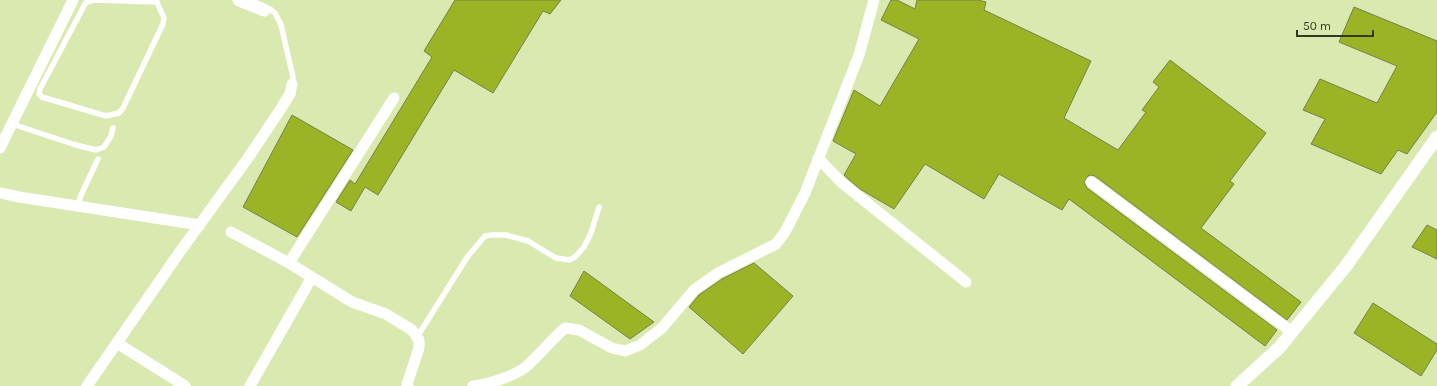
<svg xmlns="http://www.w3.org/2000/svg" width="1437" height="386" font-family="Karla,sans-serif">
<rect width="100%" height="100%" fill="#dae9af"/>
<path fill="#9bb425" stroke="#74814b" d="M455,0H561L550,14L543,11L493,93L454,70L378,195L365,187L351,211L336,202L350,180L355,184L432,57L424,51Z
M891,0H897L915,9L917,0H978L986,2L984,10L1091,61L1064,118L1118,150L1146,112L1142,110L1159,87L1153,82L1170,60L1266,133L1230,181L1234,184L1201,228L1301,302L1287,320L1095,176L1091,175L1088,176L1084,182L1087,188L1277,330L1265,346L1069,199L1062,210L999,174L984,199L925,164L894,209L860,189L847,178L844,175L856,154L833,141L854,90L880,106L919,39L881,20Z
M1354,7L1437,41V112L1407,154L1398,150L1381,174L1311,144L1325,119L1303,110L1320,79L1377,103L1397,66L1339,42Z
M292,115L353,150L297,237L243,207Z
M1427,225L1437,230V259L1412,247Z
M754,263L793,296L743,354L689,307L699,295L722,279Z
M584,271L654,322L630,339L570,296Z
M1373,303L1437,344V350L1421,376L1354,333Z"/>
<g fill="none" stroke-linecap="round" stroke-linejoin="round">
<path stroke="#fff" stroke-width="5.5" d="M156,0L164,18L163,24L123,108L119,113L106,116L42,97L39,94L40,89L85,4L87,2L95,0L156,2
M264,10L270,9L275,13L281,25L293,77L292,84
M12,124L76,145L96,150L104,147L111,136L113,128
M78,206L81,195L98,159
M417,337L468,256L485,236L492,235H506L528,241L556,258L569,260L575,257L584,247L591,233L599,207"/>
<path stroke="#fff" stroke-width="11" d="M0,148L73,0
M818,158L842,183L966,282
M1091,182L1292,332
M0,193L19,197L200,225
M231,232L289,263L352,302L386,314L412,330L419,340V348L407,384L408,386
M289,263L394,98
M117,343L185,386
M87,386L179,253L248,158L280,110L290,94L292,84
M250,386L312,277
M473,386C489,384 516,376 528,365C541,353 552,339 565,328L579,330L612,348L625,351L640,345L662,328L694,290L718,273L776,244L785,232L805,193L859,55L874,0"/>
<path stroke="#fff" stroke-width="13" d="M239,0L264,10
M1237,386L1280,347L1292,332L1346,266L1437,137"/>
</g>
<path d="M1297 30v6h76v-6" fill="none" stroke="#323720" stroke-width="2"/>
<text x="1303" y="30" font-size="12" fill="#323720" stroke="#dae9af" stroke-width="3" paint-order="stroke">50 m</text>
</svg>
